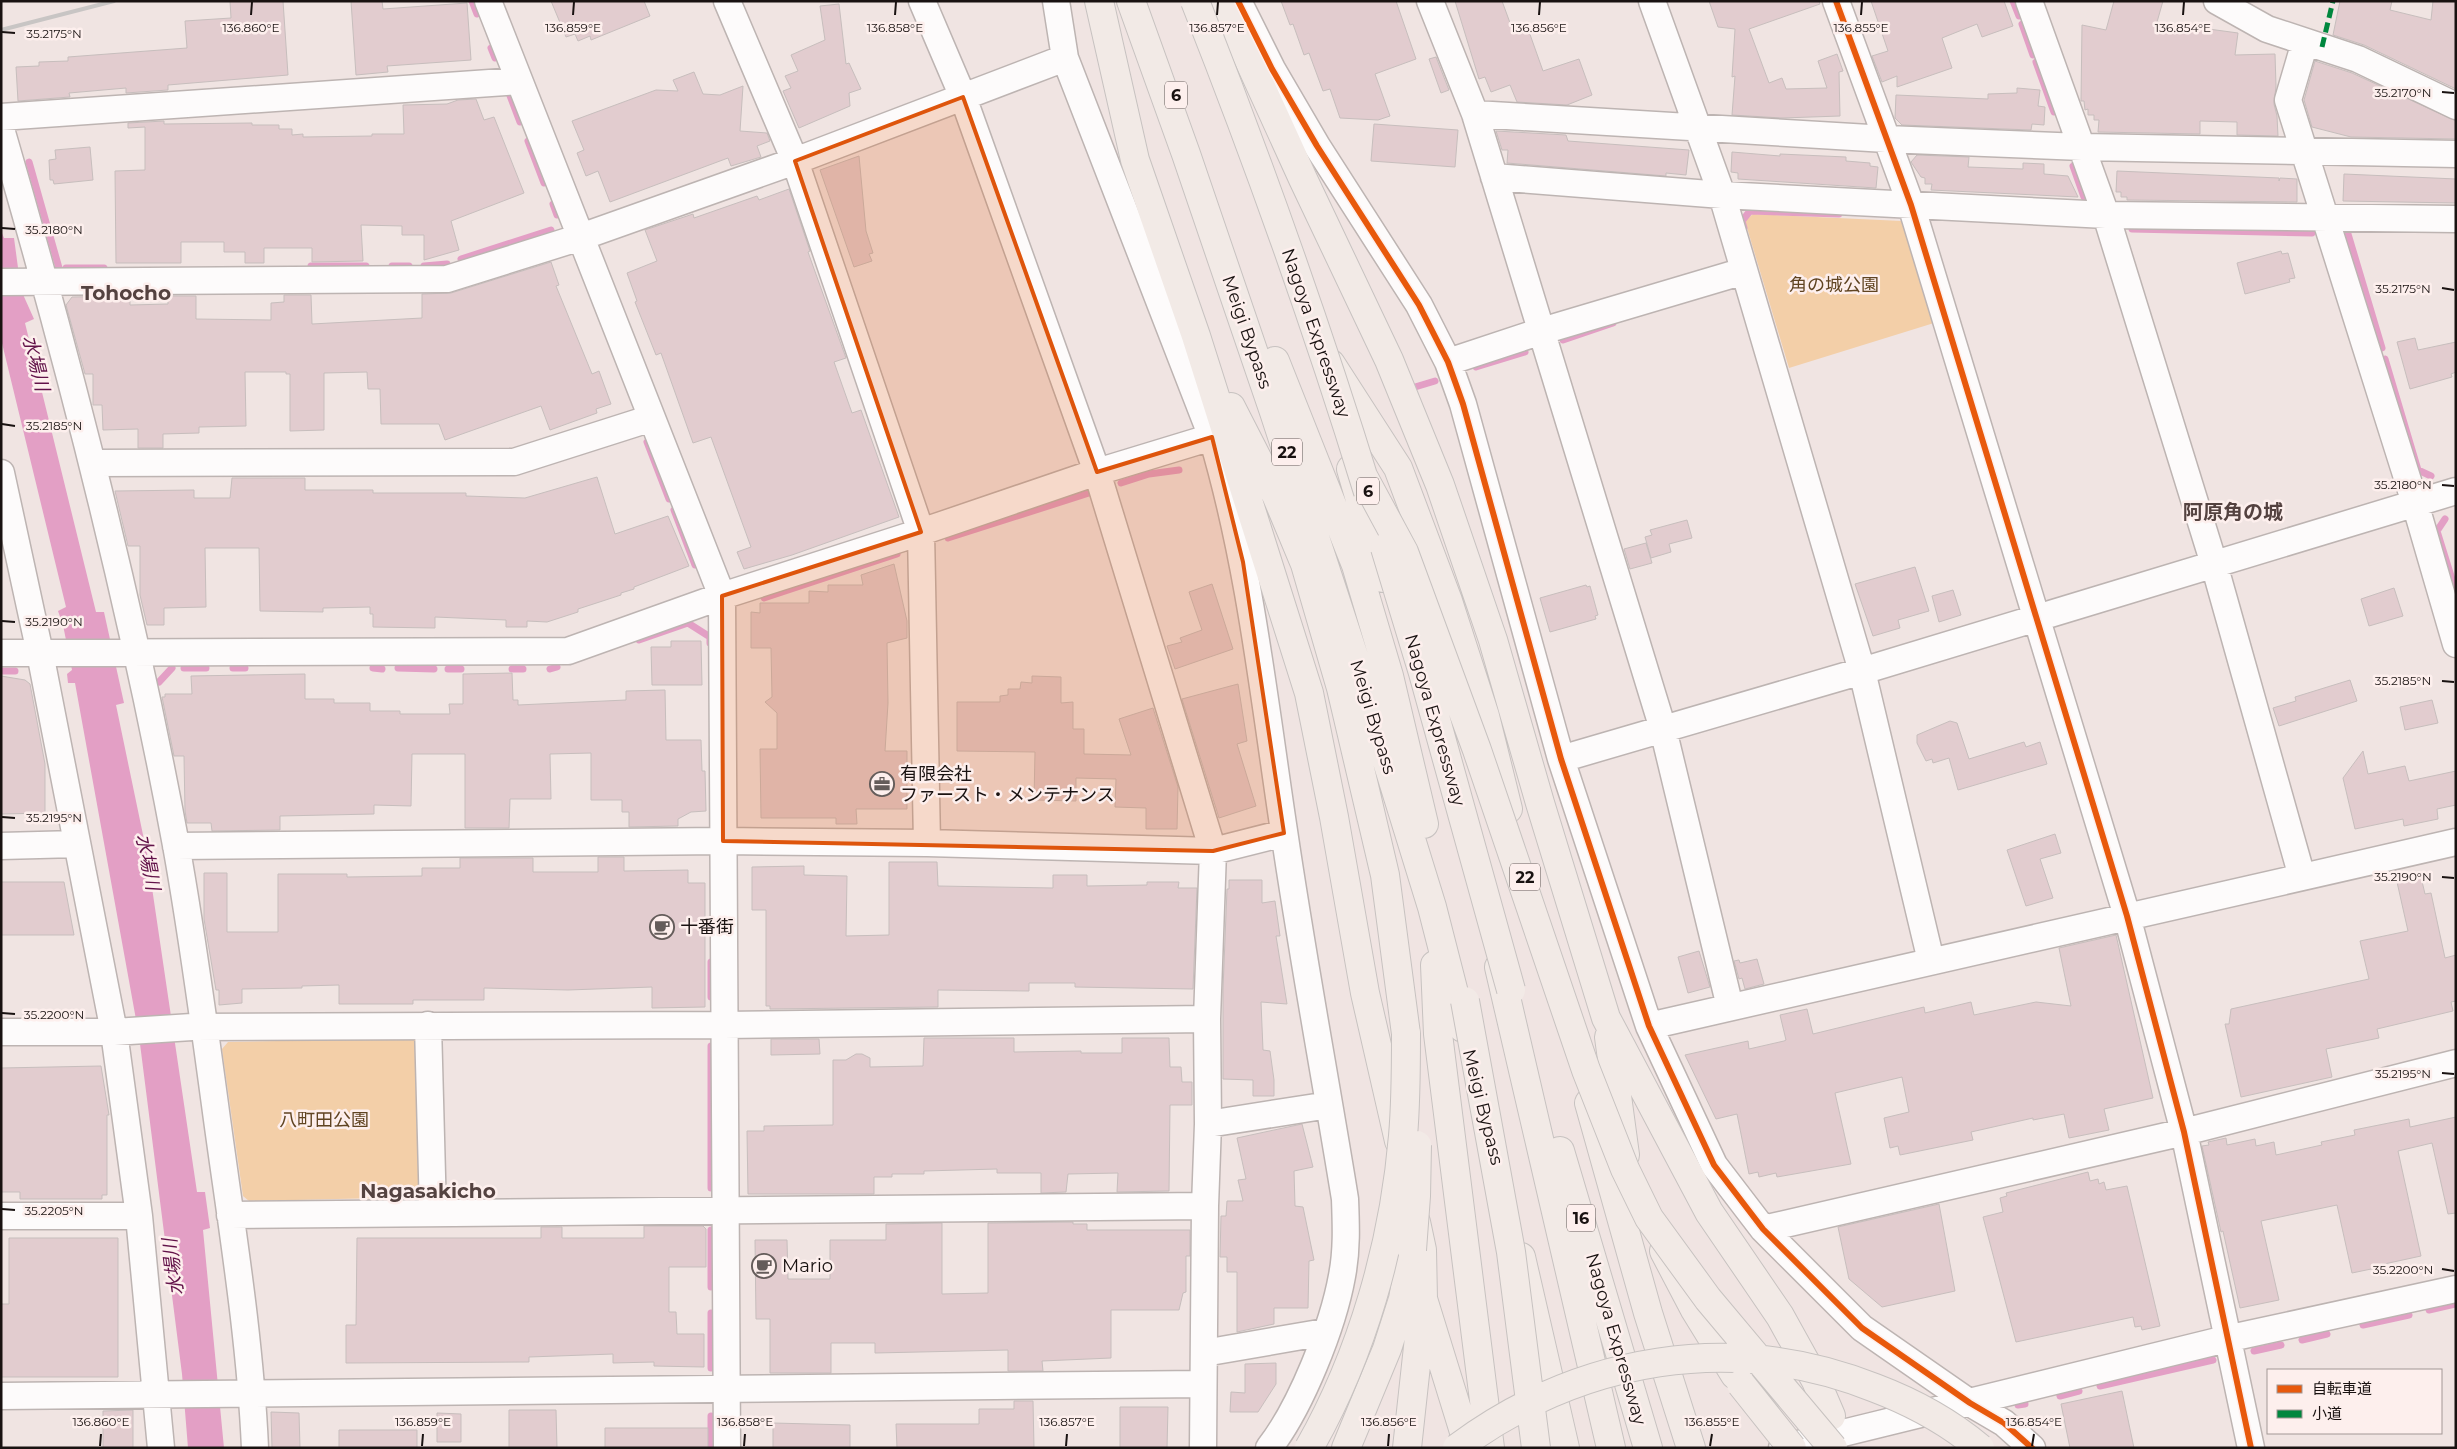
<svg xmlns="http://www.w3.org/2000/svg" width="2457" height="1449" font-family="Montserrat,'Noto Sans JP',sans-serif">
<rect width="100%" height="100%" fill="#f0e4e2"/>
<path fill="#f3cfa8" d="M1753,214L1902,221L1934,323L1789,368L1745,221Z
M419,1038L420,1197L249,1201L243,1196L222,1049L228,1042Z"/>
<path fill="#e39fc5" d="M1,231L4,238H14L21,290L34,319L25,323L96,612H104L124,703L116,705L147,854L197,1192H205L210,1228L203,1230L224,1448H188L182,1374L139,1036L75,683H68L67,674L72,670L63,625L58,611L66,607L1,339Z"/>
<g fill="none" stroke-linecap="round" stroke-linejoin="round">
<path stroke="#e39fc5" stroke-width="7" d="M472,1L477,14
M2013,1L2019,16
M2022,24L2033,55
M491,48L495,58
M2036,62L2054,112
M509,93L520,122
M528,141L544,183
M29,162L59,268
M2073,166L2084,197
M553,204L557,215
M1744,228L1742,221L1750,211L1839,214
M2132,229L2312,233
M2348,234L2382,348
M461,259L551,230
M311,266H366
M392,266H409
M424,266L447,264
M66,268H104
M1563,340L1613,323
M2385,359L2418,470L2431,476
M1476,367L1525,352
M1415,387L1435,381
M647,442L669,499
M1121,483L1149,474L1179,470
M674,510L695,565
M2445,519L2437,531L2456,592
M948,538L1089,493
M764,598L897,554
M639,640L688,623L710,637V643
M184,668H206
M233,668H245
M373,668L382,669
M398,668L434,669
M448,669H461
M512,669H523
M550,669L557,667
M1,671H15
M159,682L172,668
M711,962V997
M711,1046V1188
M711,1230V1287
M2429,1310L2455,1304
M711,1313V1368
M2363,1325L2409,1315
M2302,1340L2327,1334
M2254,1351L2281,1345
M2100,1386L2213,1360
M2060,1396L2079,1391
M2018,1405L2025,1404
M711,1416V1446"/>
</g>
<path fill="#e2cccf" stroke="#c7bebd" d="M230,1H283L288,75L168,85V90L126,93V88L69,93L70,97L18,101L16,67L39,66V62L68,61V57L187,48L185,21L231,18Z
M351,1H382L383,9L467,3L471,60L387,66L388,72L356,75Z
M551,1H644L650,16L591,40L590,36L578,41L575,34L566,37Z
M1281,1H1396L1416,59L1375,74L1390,116L1378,120L1340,118L1330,89L1323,91L1309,53L1304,55L1293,24L1290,25Z
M1455,1H1502L1513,31L1527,26L1543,71L1579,59L1592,95L1567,105L1517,102L1510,85L1491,92L1485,77L1479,79Z
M1709,1H1819L1820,4L1749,29L1769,83L1782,78L1786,89L1827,88L1818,61L1837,54L1843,71L1839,72L1840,116L1782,118L1732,115L1735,76L1732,77L1735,29L1718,27Z
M1871,1H2004L2013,26L1982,37L1977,24L1942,38L1952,68L1897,87V76L1882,82L1872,56L1888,51Z
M2114,1H2163L2157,22L2238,33L2235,55L2275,54L2276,86L2274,104L2277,116L2278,136L2237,135V122L2200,121V134L2098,132L2099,120H2094V115H2088V109L2085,110L2084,101H2081L2082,25L2106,30Z
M2340,1H2392L2390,10L2431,20L2433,1H2456V89L2364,45L2333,35Z
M839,4L846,64L849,63L861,89L849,93L850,106L799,128L783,91L791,88L785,76L798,71L791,55L825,40L820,6Z
M1436,57L1449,90L1441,93L1429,59Z
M2315,61L2352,73L2456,121V139L2351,137L2312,127L2304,100Z
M694,72L703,94L720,95L743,86L740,131L767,133L770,141L757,146L761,157L731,166L728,158L610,202L598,171L586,176L577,153L584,150L572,121L656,90L678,91L673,80Z
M2017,88L2040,90L2038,106L2045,107L2044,125L2032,124L2031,130L1902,125L1895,118L1896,95L1988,99V94L2017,93Z
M476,99L484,120L494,117L524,193L451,221L459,250L424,260V235H402V226L361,225L363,261L312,262V248H264V263H245V252H224V242H181V263H116L115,171L145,170V127L128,128V123L164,121V124L252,123V125H279V129H292V135L303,134V137L372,136V134H404L403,105L447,104L458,100Z
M1374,124L1458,130L1455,167L1371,161Z
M1496,131L1566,135L1568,141L1689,150L1686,175L1666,173V176L1507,163L1508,150H1502Z
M90,147L93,180L54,184L53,180H50L49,160L56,159L55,150Z
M1732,152L1780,156V154L1846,157V161L1870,163V166L1878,167L1876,188L1738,179V173L1731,172Z
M1917,155L1969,157L1968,167L2023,169V163L2044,164V174L2068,176L2078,197L1931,190L1932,184H1925V178L1921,177L1911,162Z
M859,156L866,231L873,253L869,254L872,261L854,267L820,170Z
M2117,171L2279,178V181L2280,178L2297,179V202L2127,200V197H2121V192H2116Z
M2344,174L2456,179V203L2343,201Z
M789,189L810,251L808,252L846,358L834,362L852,413L861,410L899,517L792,555L744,569L737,552L751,547L711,437L693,443L661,353L656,355L635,302L637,301L627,273L657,261L645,230L693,214L694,218L757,196L759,200Z
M2281,251L2282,254L2288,253L2295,278L2289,279L2290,282L2245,294L2237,263Z
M551,262L559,285L556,286L592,374L599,371L611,404L596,409L597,413L550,430L541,406L445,440L439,424H381L380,389H368L367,372L324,373V430L290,431V374H286V372H245L246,426L199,427V433L163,434V448H138V429L103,430L102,405H93V374H85L66,305L72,297L130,296V305L168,304V296H196V319L271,320V303L284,302V295H311L312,324L422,318V294L451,293Z
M2415,338L2418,350L2456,342V372L2451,374L2452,377L2410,389L2397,342Z
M597,477L615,534L668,516L689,566L634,587V589L621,593V595L578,609V612L547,622L527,621V627H506V620L435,617V628L373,627V614H370V607L323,608V612L260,611L259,548H205L206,607L164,608V625H147L140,595V546H128L115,491L194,490V498H230L232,478H305V490H373V493H466V496L525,498Z
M1687,520L1692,538L1669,544L1671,552L1651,558L1645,537L1652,535L1650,530Z
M1646,543L1652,563L1630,569L1624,549Z
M894,564L907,621V638L887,643L888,703L885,751H907V809H856L857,824H836V818H761L760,749H777V713L765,702L772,697L771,648H751V612L760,613V603H809V591L828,592V585H863L861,575Z
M1915,567L1929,611L1898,620L1900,628L1873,636L1855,584Z
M1212,584L1233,649L1175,669L1167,646L1182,642L1180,638L1202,630L1189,592Z
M1586,585L1587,587L1590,586L1598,615L1595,616L1596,619L1550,632L1540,598Z
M2394,588L2403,616L2369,626L2361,599Z
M1953,590L1961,615L1939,622L1932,596Z
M671,641H701L702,685H652L651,647H671Z
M512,673L513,700H518V705L626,700V691L665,690L666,740H701L702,771H705L706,811L691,812L678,819V826L629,827V812H622V800H591V753L550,754L551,799H510L509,828H465V754H412L411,806L374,805V814L280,816V830L212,831L211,823H187L185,811L184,756H174L162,697H165V694H192L191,676L305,674V699H334V703H370V711H400V714H450L449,704H463V674Z
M1,676L25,680L30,684L45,764V813L1,814Z
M1032,676L1061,677V703L1073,702V729H1084V754L1131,755L1119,719L1153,708L1178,787L1177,829H1146V808L1115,807L1116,779L1076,778V801L1034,800L1035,752L957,751V702H1000V696L1008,695V689H1020L1021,682L1032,683Z
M2350,680L2357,701L2279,726L2273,708L2296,701L2295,697Z
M1238,684L1247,741L1237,744L1256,806L1219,818L1182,699Z
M2432,700L2438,723L2405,730L2400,707Z
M1950,721L1957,723L1969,759L2024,742L2026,747L2040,742L2047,764L1958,790L1949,758L1933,763L1932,759L1926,761L1917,743V735Z
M2363,751L2368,774L2405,766L2409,781L2456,771V805L2437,809L2438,819L2404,826L2403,819L2355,829L2343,778Z
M2055,834L2061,853L2040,859L2053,898L2026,906L2007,850Z
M598,857H624V871L688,870V883H705V1007L652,1008V987L568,990L484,988V1000H413V1004H339V985L302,986V988L242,989V1003L219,1005V990H216L204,919V873H227V932H278V874H347V877L422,876V868H460V858H533V872H598Z
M889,862H937L938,886L1053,888V875H1087V886L1147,885V882H1179L1178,888H1197L1193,989L1075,987V983H1029V991L938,990V1007L770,1009V1006H766V910H752V867L804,866V875L847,876L846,936L889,935Z
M2421,877L2425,894L2431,893L2445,958L2456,955V1001L2451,1002L2453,1011L2377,1029L2379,1038L2326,1049L2332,1077L2241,1097L2225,1024H2229L2231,1009L2369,979L2360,941L2408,931L2397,882Z
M1229,880H1262V903L1275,901L1280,936H1276L1287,1004L1261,1002L1263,1050L1270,1051L1274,1080V1096H1253V1080L1223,1079V989L1227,889H1229Z
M1,882H64L74,935H1Z
M2116,935L2153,1098L2104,1109L2109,1130L2069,1138L2064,1114L2033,1120V1118L1971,1132L1973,1140L1900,1155L1898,1146L1890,1148L1884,1118L1909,1112L1902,1077L1835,1093L1851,1164L1777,1177L1776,1173L1759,1177L1758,1172L1749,1174L1737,1114L1716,1119L1685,1055L1748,1041L1749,1049L1784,1041L1786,1040L1780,1015L1807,1009L1813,1034L1924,1007L1925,1013L1971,1002L1974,1015L2036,1002L2071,1006L2059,948Z
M1699,951L1710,987L1688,993L1678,957Z
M1757,959L1764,984L1745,989L1742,978L1739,979L1734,961L1739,960L1740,963Z
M924,1038H1014V1052L1081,1051V1053H1122V1038H1169L1170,1067H1181L1182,1082H1192V1105H1170L1169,1191L1117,1192L1118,1173L1068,1174L1066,1192L1041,1193V1173H997V1169L924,1171V1174H892V1177H874V1194H748L747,1131H764V1126L833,1125V1060H846L856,1054H862L870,1058V1067L923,1066Z
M771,1039H819L820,1054L771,1055Z
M101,1066L109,1115H107V1195H102V1199H20V1192H1V1068Z
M2456,1117V1213L2448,1214L2432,1143L2398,1151L2421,1256L2375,1266L2376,1268L2352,1273L2337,1205L2261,1221L2279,1300L2240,1308L2223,1231L2221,1232L2202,1146L2209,1145L2208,1142L2226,1138L2227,1145L2255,1139L2256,1146L2274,1142L2276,1155L2322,1145L2321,1142L2355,1135L2354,1130L2409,1119L2410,1127Z
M1302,1124L1313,1167L1294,1171L1295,1206L1303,1207L1314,1260L1309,1261L1308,1308H1274V1324L1237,1332V1272H1227V1257H1220L1221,1216H1226L1227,1201H1243L1238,1180L1246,1179L1237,1138Z
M2088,1172L2090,1181L2098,1179L2099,1184L2104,1182L2106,1190L2127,1186L2160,1326L2142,1330L2141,1326L2135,1327L2133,1317L2016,1342L1983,1217L2003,1212L2000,1198L2007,1196L2006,1193Z
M1939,1204L1955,1291L1882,1307L1849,1279L1838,1227Z
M1073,1222V1224H1087V1230H1190V1256H1186V1292L1183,1293L1179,1310H1111V1358L1042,1361L1043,1371H1008V1350L875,1353V1343H831V1373H770V1319H756L755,1240H787L788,1279H830V1240H886V1224L942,1223V1294L988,1293V1223Z
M644,1226H703L706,1229V1267H669V1312H676L677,1334H704V1367L654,1366V1362L613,1363V1354L529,1357V1362L346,1363V1325H356L357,1238H541V1227H562V1238H644Z
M9,1238H118V1377H1V1304H9Z
M1276,1363V1384L1258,1412H1230L1231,1392L1245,1393V1364Z
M2122,1391L2134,1448H2070L2061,1404Z
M1014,1401H1033L1034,1448H897L896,1424H979V1409H1014Z
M1120,1407H1168L1167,1448H1120Z
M133,1410V1448H103V1411Z
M509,1410H556L557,1448H509Z
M271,1412L299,1413L300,1448H272Z
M437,1413L461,1414V1442H437Z
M773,1423L850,1425V1448H773Z
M605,1428H708V1448H605Z
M339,1430H417V1448H339Z"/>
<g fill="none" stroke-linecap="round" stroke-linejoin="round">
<defs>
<path id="minor" d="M488,1L722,596L727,1448
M727,1L795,161L921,532L927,843
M922,1L963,97L1097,472L1213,851L1207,1019L1208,1124L1205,1206L1203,1448
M1056,1L1065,58L1212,437C1250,565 1264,699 1284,831C1302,954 1325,1076 1345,1199C1346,1225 1347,1250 1342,1276C1333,1326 1301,1407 1269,1448
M1238,1L1272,69L1317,146L1419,305L1448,362L1463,404L1561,759L1649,1026L1714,1165L1763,1229L1862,1328L1970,1403L2004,1423L2032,1448
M1430,1L1475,114L1663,729L1730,1007
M1652,1L1722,195L1862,671L1931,961
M1836,1L1911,205L2127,916L2184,1132L2251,1448
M2029,1L2106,215L2214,564L2302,877
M2217,1L2267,29L2358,59L2456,106
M2305,42L2288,100L2415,503L2456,644
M1475,114L1886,139L2082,147L2456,154
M1,117L519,81
M1,129C70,365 131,603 176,845C192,933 204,1023 216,1112C231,1223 250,1335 255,1448
M1494,177L1722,195L2106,215L2456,219
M1,282L447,279L581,237L795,161L1065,58
M1448,362L1542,331L1744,271
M93,463L514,462L652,418
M1,473L40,653L114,1032L139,1216L161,1448
M1,653L568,651L722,596L921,532L1097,472L1212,437
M1561,759L1862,671L2456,491
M1,846L77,844
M176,846L723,841L927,843L1213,851L1284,833
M428,1025L433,1213
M1649,1026L2456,842
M1,1032H114L192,1027L724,1025L1207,1019
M1208,1124L1329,1105
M230,1215L1205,1206
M1,1216H139
M1763,1229L2184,1132L2456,1063
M1204,1353L1325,1332
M1,1396L1203,1384
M1782,1448L2226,1339L2456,1289"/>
<path id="highway" d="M1099,1L1135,160L1196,336L1309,693L1334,817L1365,993L1399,1141
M1131,1L1186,154L1274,412L1364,687L1432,907L1463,1028
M1222,1L1303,179L1389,360L1440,485L1493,640L1540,803L1606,1018L1709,1212L1780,1316L1816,1381L1831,1416
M1275,361L1356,565L1389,676L1424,824
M1331,364L1398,468L1448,601L1485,716L1508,809
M1231,407L1277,497L1305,564L1341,688L1385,875L1406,1034
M1351,469L1383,578
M1435,965L1438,1034L1490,1448
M1499,967L1611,1448
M1609,1037L1625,1155
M1589,1103L1648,1313L1691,1448
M1560,1151L1648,1448
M1416,1222L1422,1250L1423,1299L1469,1448
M1664,1251L1695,1310L1735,1375
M1521,1257L1565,1448
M1346,1448L1387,1349L1403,1299L1410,1258
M1407,1448L1422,1310"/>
</defs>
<use href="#minor" stroke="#bdb4b2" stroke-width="29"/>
<use href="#highway" stroke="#c7c2c0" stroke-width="30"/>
<use href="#minor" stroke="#fdfbfb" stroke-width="26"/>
<use href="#highway" stroke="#f2eae6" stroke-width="28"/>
<path stroke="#c8c5c4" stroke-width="4" d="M1,30L114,1"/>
<defs>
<path id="highway-bridge" d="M1195,1C1259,163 1317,326 1368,492
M1363,476L1404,552L1477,750L1586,1070L1625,1169L1649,1218L1708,1299L1833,1448
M1385,548L1423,673L1511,990
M1465,1001L1511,1252L1536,1448
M1412,1250L1416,1196L1417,1145
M1741,1384L1792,1448
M1309,1448C1362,1355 1394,1243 1403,1136C1406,1102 1406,1068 1406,1034
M1457,1448C1580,1357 1732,1331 1875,1388C1912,1402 1949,1422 1980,1448"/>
</defs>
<use href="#highway-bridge" stroke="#c7c2c0" stroke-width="30" stroke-linecap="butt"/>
<use href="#highway-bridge" stroke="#f2eae6" stroke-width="28"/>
<path stroke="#00873e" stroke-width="5" stroke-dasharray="10 5" stroke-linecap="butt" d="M2322,47L2333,1"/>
<defs>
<path id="cycleway" d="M1238,1L1272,69L1317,146L1419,305L1448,362L1463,404L1561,759L1649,1026L1714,1165L1763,1229L1862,1328L1970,1403L2004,1423L2032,1448
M1836,1L1911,205L2127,916L2184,1132L2251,1448"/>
</defs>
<use href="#cycleway" stroke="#fdefed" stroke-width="9"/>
<use href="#cycleway" stroke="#e8590c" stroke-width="6"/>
</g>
<path fill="#de550c" fill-opacity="0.2" stroke="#de550c" stroke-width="4" stroke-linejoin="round" d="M963,97L1097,472L1212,437L1243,562L1284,833L1213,851L723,841L722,596L921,532L795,161Z"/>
<path fill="none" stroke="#191211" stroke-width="2" d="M251,15L252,2M573,15L574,2M895,15L896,2M1217,15L1218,2M1539,15L1540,2M1861,15L1862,2M2183,15L2184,2M2,32L15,33M2442,92L2454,93M2,228L15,229M2442,288L2454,290M2,424L15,426M2442,485L2454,486M2,621L15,622M2442,681L2454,682M2,817L15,818M2442,877L2454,878M2,1013L15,1014M2442,1073L2454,1074M2,1209L15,1210M2442,1269L2454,1271M100,1446L101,1434M422,1446L423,1434M744,1446L745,1434M1066,1446L1067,1434M1388,1446L1389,1434M1710,1446L1712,1434M2032,1446L2034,1434"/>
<defs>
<symbol id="office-ring" viewBox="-11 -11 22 22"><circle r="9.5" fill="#fdefed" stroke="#645c5a" stroke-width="1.5"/><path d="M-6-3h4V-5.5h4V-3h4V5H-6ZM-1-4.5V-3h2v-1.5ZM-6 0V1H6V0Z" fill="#645c5a"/></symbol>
<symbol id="cafe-ring" viewBox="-11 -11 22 22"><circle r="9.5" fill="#fdefed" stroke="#645c5a" stroke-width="1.5"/><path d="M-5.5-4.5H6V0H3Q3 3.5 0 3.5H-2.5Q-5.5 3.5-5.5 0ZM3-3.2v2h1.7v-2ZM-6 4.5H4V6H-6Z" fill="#645c5a"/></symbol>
</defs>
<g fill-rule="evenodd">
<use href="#office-ring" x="868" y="770" width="28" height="28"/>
<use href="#cafe-ring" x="648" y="913" width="28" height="28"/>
<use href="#cafe-ring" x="750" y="1252" width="28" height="28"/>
</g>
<g text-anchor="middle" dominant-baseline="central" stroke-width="5" stroke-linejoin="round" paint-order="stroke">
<g fill="#fdefed" stroke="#5d5453" stroke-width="1">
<rect x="1165" y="81.5" width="22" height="27" rx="4"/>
<rect x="1272" y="438.5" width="30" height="27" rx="4"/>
<rect x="1357" y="477.5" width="22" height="27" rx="4"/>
<rect x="1510" y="863.5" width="30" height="27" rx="4"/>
<rect x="1567" y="1204.5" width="28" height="27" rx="4"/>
</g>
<g font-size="16" font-weight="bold" fill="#191211">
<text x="1176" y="95">6</text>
<text x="1287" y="452">22</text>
<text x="1368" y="491">6</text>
<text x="1525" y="877">22</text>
<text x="1581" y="1218">16</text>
</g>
<g font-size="18" fill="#604421" stroke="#fdefed">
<text x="1834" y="285">角の城公園</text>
<text x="324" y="1120">八町田公園</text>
</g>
<g font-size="18" fill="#191211" stroke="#fdefed">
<text transform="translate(1247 332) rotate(71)">Meigi Bypass</text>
<text transform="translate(1316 333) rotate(71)">Nagoya Expressway</text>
<text transform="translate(1373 717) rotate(73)">Meigi Bypass</text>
<text transform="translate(1435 720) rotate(74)">Nagoya Expressway</text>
<text transform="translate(1483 1107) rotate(76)">Meigi Bypass</text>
<text transform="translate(1616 1339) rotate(74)">Nagoya Expressway</text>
</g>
<g font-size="18" fill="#191211" stroke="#fdefed" text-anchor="start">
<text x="900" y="774">有限会社<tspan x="900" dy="21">ファースト・メンテナンス</tspan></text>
<text x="680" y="927">十番街</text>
<text x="782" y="1266">Mario</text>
</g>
<g font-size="19" font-style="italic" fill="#621249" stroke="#fdefed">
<text transform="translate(36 363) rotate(76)">水場川</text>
<text transform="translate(148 862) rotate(79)">水場川</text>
<text transform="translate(173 1267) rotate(-97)">水場川</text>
</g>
<g font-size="20" font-weight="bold" fill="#544240" stroke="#fdefed">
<text x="126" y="293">Tohocho</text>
<text x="2233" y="512">阿原角の城</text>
<text x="428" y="1191">Nagasakicho</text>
</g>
</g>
<g font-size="12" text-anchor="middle" fill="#191211" stroke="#fdefed" stroke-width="5" stroke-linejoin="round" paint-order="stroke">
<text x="251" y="32">136.860°E</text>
<text x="573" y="32">136.859°E</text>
<text x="895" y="32">136.858°E</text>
<text x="1217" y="32">136.857°E</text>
<text x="1539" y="32">136.856°E</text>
<text x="1861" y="32">136.855°E</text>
<text x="2183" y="32">136.854°E</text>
<text x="54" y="38">35.2175°N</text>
<text x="2403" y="97">35.2170°N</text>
<text x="54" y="234">35.2180°N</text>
<text x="2403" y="293">35.2175°N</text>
<text x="54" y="430">35.2185°N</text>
<text x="2403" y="489">35.2180°N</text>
<text x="54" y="626">35.2190°N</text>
<text x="2403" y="685">35.2185°N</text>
<text x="54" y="822">35.2195°N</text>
<text x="2403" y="881">35.2190°N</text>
<text x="54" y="1019">35.2200°N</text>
<text x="2403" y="1078">35.2195°N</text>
<text x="54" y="1215">35.2205°N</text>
<text x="2403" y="1274">35.2200°N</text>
<text x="101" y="1426">136.860°E</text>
<text x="423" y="1426">136.859°E</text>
<text x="745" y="1426">136.858°E</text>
<text x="1067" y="1426">136.857°E</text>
<text x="1389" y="1426">136.856°E</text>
<text x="1712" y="1426">136.855°E</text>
<text x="2034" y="1426">136.854°E</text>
</g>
<rect width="2457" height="1449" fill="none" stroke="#191211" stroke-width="5"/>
<rect x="2267" y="1369" width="175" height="65" fill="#fdefed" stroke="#a29795"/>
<rect x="2277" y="1385" width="25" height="8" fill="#e8590c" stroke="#a29795"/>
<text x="2312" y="1394" font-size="15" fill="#191211">自転車道</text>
<rect x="2277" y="1410" width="25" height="8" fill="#00873e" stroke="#a29795"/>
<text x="2312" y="1419" font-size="15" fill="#191211">小道</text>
</svg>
